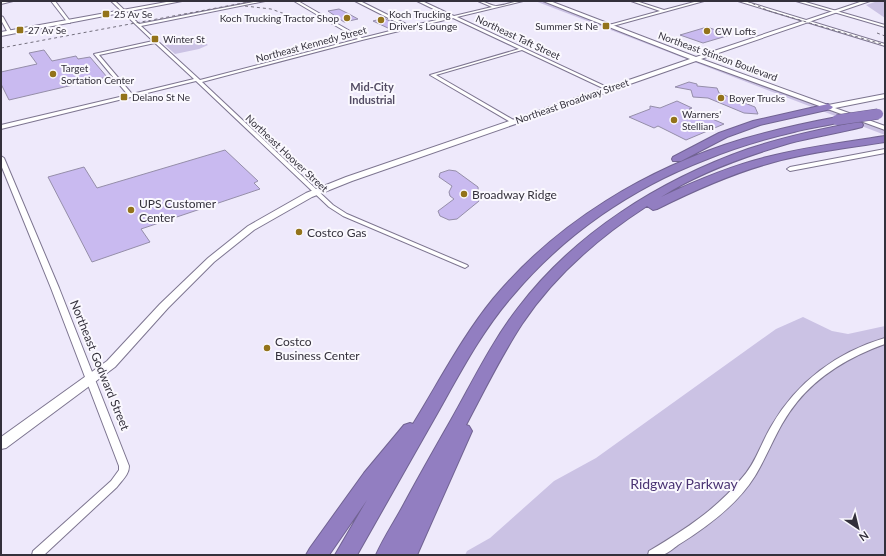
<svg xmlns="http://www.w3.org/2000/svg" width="886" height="556" font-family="Lato,sans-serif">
<rect width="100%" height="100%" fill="#eee9fb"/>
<path fill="#cbc2e4" d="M535,1H541L741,78L789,94L885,130V135Z
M878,1H885V18L866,5Z
M199,38L208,45L199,49L175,54L165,45Z
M803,317L832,331L848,334L885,326V555H465L467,551L490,538L554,481L596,458L776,329Z"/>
<path fill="#c9baf0" stroke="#958ea9" d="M339,9L349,14L358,19L344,22L328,11Z
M384,18L401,27L390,29L373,21Z
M707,27L730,35L703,43L680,35Z
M44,50L52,61L76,56L78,59L90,57L107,77L9,100L1,84V72L37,64L29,53Z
M689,82L697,84V86L717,88L719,93L755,107L758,114L744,113L708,98L693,97L691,90L675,87Z
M677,101L692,108L689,109L724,124L686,140L658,126L654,128L629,117L650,109V106L660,108Z
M225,150L258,181L254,183L260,189L141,229L150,242L92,262L48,177L84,167L97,188Z
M449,170L456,171L478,187L479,201L457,219L449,220L440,216L438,211L454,199L450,196L449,192L452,186L439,177L440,173Z"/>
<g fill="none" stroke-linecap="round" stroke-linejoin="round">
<defs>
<path id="street" d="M6,1H13L1,4V2Z
M51,1H55L70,21V23H68Z
M111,1H115L139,24L258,1H265L141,26L200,80L358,39L294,1H298L362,38L406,27L355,1H360L410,26L450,17L417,1H422L454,16L492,7L478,1C485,1 491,6 497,6C506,5 514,1 523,1L457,17L611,89L607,90L522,50L436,75L517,122L512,123L430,75L519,49L453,18L362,40L202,82L333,205L347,214L467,265L468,266L465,268L343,216L329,207L196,81L1,129V125L128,95L94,54L153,41ZM155,43L194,79L132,94L99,55Z
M631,1H636L664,10L698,1H704L609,27V25L660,11Z
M738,1H744L885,44V46Z
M796,1H802L885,25V27Z
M1,16L3,17L12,33L11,34L8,33L1,20Z
M885,149V153L790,171L787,169L790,167Z
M1,156L4,158L59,288L129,466C129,475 122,480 117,487L44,555H32L33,551L111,481L119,470V466L51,288L1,165Z
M885,338V344C851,356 820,374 797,402C778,425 770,451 755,476C737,505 707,527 678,545C674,548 668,553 663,555C659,556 652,555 648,555L649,551C683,531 717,509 742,478C756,463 761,443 772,425C797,382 837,352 885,338Z"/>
<path id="secondary" d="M172,1H182L1,36V32Z
M543,1H550L696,57L863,1H870L701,59L828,105L885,94V98L835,108L885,126V130L696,61L352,181L312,197L254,230L214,262L168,308L115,367L6,448L1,449V437L107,361L160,304L208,258L248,226L306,193L346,177L690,59Z"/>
<path id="highway" d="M828,104L833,107L831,109L760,125L727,137L681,161H673L672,159L673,157L719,133L753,121Z
M837,117L842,120L841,122C825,126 809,128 794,132C764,139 734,148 705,160C632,188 565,234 514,294C483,329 461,371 438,412C411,460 384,507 357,555H335L367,500L329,555H306L310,548L364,473L404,425L410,423L413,424C439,382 462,337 493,299C557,222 647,168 743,139C774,130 805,123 837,117Z
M858,122L862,123L863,125L862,127C838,133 814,137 790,143C746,156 700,172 661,197C695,181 730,166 767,157C806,147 846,142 885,136V142C848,148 810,152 774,162C733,173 695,190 657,209L653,210L647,206C599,237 554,276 522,324C501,356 484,391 466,425L469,426L472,431L417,555H376C384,537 395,521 404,504C419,476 435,448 451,420C472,383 491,343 518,308C575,233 660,180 748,149C784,137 821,129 858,122Z"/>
</defs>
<use href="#street" stroke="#7d7590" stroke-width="2"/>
<use href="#secondary" stroke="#7d7590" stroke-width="2"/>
<use href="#highway" stroke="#716392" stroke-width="2"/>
<use href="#street" fill="#fff" fill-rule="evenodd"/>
<use href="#secondary" fill="#fff" fill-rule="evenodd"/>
<use href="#highway" fill="#927ec1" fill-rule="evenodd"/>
<path stroke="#75717f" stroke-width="1" stroke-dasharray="3 3" stroke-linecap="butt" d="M747,1L769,11L885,45
M245,6L271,9L285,14
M877,33L885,36
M1,48L254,1"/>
<defs>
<path id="highway-bridge" d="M837,120L878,114"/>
</defs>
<use href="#highway-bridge" stroke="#716392" stroke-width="11" stroke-linecap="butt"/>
<use href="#highway-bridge" stroke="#927ec1" stroke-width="10"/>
</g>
<g fill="#93731a" stroke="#faf8fe" stroke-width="1.5">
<rect x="102" y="10" width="8" height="8" rx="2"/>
<circle cx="347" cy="18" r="4"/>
<circle cx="381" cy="20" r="4"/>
<rect x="602" y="22" width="8" height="8" rx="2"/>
<rect x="16" y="26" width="8" height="8" rx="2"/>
<circle cx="707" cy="31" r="4"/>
<rect x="151" y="35" width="8" height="8" rx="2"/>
<circle cx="53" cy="74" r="4"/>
<rect x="120" y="93" width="8" height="8" rx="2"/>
<circle cx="721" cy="98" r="4"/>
<circle cx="674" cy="120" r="4"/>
<circle cx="464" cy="194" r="4"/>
<circle cx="131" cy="210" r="4"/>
<circle cx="299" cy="232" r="4"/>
<circle cx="267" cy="348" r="4"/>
</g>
<g text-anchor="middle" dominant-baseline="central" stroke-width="4" stroke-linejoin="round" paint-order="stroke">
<g font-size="10" fill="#33303b" stroke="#faf8fe" text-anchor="start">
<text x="114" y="14">25 Av Se</text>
<text x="389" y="14">Koch Trucking<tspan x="389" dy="12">Driver's Lounge</tspan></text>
<text x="339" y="18" text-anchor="end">Koch Trucking Tractor Shop</text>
<text x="598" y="26" text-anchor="end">Summer St Ne</text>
<text x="28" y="30">27 Av Se</text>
<text x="715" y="31">CW Lofts</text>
<text x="163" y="39">Winter St</text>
<text x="61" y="68">Target<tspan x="61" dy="12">Sortation Center</tspan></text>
<text x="132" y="97">Delano St Ne</text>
<text x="729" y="98">Boyer Trucks</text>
<text x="682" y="114">Warners'<tspan x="682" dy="12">Stellian</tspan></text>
</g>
<g font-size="10" fill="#33303b" stroke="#faf8fe">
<text transform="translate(518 37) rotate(25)">Northeast Taft Street</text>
<text transform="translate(311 44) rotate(-15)">Northeast Kennedy Street</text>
<text transform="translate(718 56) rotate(20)">Northeast Stinson Boulevard</text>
<text transform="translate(572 101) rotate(-19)">Northeast Broadway Street</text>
<text transform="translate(287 153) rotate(43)">Northeast Hoover Street</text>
</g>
<g font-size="11" font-weight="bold" fill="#534c64" stroke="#faf8fe">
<text x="372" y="86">Mid-City<tspan x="372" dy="13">Industrial</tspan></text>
</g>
<g font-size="12" fill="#33303b" stroke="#faf8fe" text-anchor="start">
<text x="472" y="194">Broadway Ridge</text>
<text x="139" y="203">UPS Customer<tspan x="139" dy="14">Center</tspan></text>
<text x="307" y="232">Costco Gas</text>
<text x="275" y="341">Costco<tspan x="275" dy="14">Business Center</tspan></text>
</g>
<g font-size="12" fill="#33303b" stroke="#faf8fe">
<text transform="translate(100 365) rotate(68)">Northeast Godward Street</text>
</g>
<g font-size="14" fill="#4a3373" stroke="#faf8fe">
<text x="684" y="483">Ridgway Parkway</text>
</g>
</g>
<rect width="886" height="556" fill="none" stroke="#33303b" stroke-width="4"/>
<g transform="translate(858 528) rotate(145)" stroke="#faf8fe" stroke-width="3" paint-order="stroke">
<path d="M0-3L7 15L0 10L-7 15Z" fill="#33303b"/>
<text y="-6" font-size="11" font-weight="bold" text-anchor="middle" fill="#33303b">N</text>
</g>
</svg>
